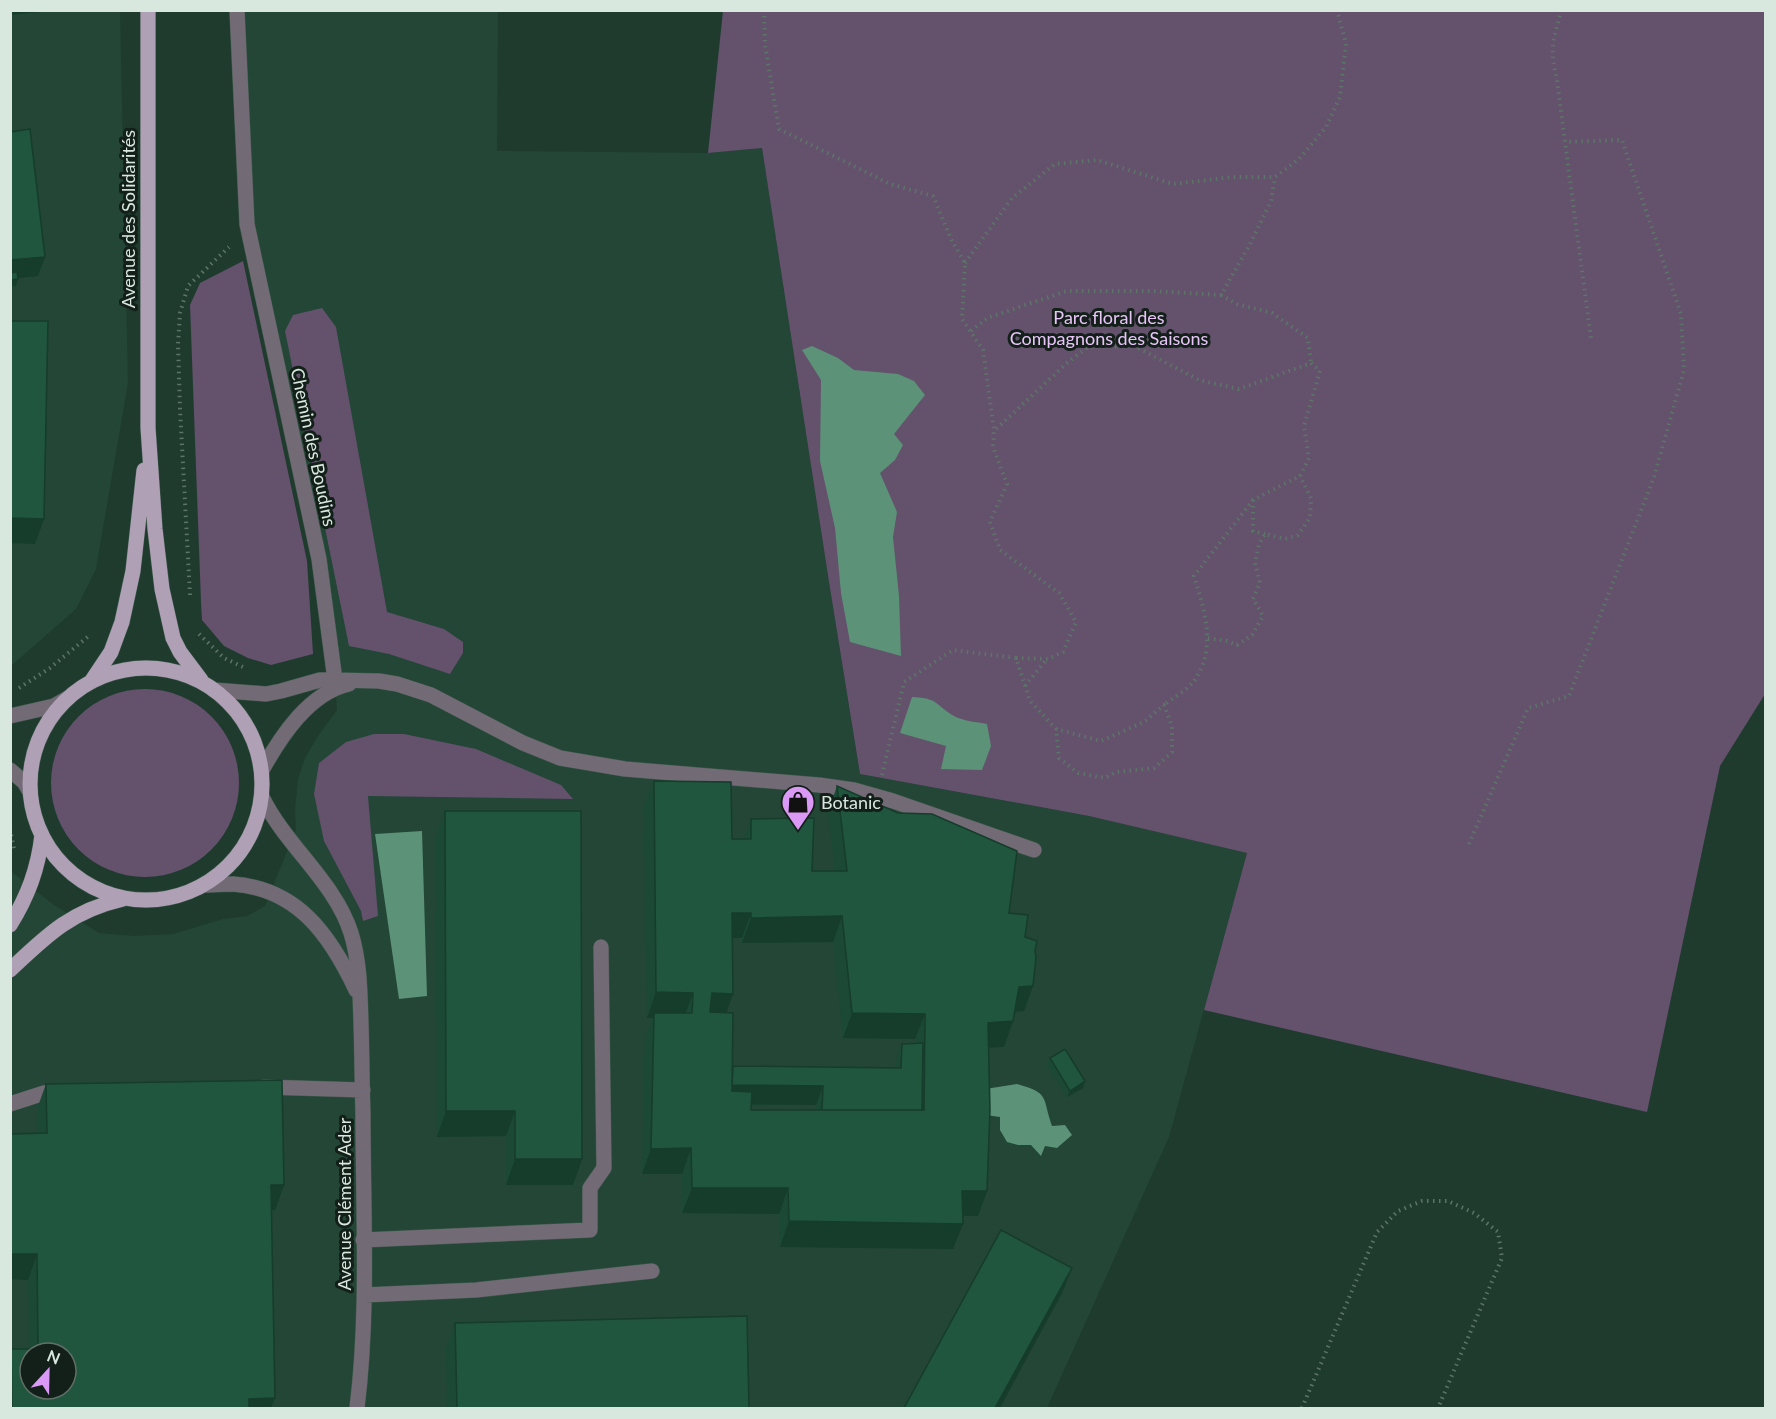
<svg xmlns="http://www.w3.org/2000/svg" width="1776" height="1419" font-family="Lato,sans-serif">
<rect width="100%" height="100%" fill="#1f3b2e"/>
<path fill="#234636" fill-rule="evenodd" d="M237,10L498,11L497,151L708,153L762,148L829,582L860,774L1089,816L1247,853L1169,1137L1047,1408H11L10,864L13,873L54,905L99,933L134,936L173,934L223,919L247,916L265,906L296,829L295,809L298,779L305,758L318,736L337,710L335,680L247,224ZM30,1353H66V1389H30Z
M11,11H120L128,383L96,569L76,609L11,666Z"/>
<path fill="#64516c" d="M723,11H1765V694L1720,766L1647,1112L1204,1010L1247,853L1089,816L860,774L829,582L762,148L708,153Z
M243,261L307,561L313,654L271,665L248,658L224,646L202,620L201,602L190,305L200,283Z
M322,308L336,327L387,612L444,629L463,642V653L450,674L389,654L349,646L285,331L293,315Z
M51 783a94 94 0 1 1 188 0a94 94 0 1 1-188 0Z
M374,734H404L476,749L561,785L573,799L368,796L378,916L363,921L361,911L324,841L314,794L319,763L346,742Z"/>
<path fill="#5c9278" d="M812,346L838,358L854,370L898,374L914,381L925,395L894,434L903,445L895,460L880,473L897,512L893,537L899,596L901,656L850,642L841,593L835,528L820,461L821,380L802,350Z
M912,697C939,698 935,705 954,716C963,721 977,722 987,724L991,746L982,770L941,769L946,746L900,733Z
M422,831L427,996L399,999L375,834Z
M1017,1084C1050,1093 1042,1097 1052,1126L1065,1125L1072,1135L1057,1148L1045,1146L1041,1156L1031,1145H1018L1007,1142L1000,1130V1117L979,1114V1090Z"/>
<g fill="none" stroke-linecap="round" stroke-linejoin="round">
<defs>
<path id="minor" d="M237,10L247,224L319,559L335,680
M214,690L266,694L281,691L320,680H335L379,681L397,684L431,695L523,743L560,758L625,769L819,785L854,790L893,801L1034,850
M10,716L54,706L68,698
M10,770L24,782L30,792
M262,770C281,736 309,693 349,684
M262,797C286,846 335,882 351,933C360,962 360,993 361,1023C362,1053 362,1084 363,1114C363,1212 369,1311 357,1408
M205,885C214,885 223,884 233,884C298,889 330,935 356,990
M264,1087L363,1090
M10,1104L44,1093L63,1092
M363,1240L590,1230V1188L604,1168L601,947
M364,1295L476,1290L652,1271"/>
<path id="major" d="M148,10V428L155,529L162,589L173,638L180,652L201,680
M30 784a116 116 0 1 1 232 0a116 116 0 1 1-232 0Z
M91,682L111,652L122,622L133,571L144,470
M10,925C28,896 38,869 42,835
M10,970C47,935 71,911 123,899"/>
</defs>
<use href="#minor" stroke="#3d574a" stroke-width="16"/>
<use href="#major" stroke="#3d574a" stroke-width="16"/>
<path stroke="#5d7569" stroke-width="4" stroke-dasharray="1.5 4.5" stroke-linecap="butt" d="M764,10L765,45L779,129L890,184L933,196L952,241L965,263L962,319L983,350L994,430
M1562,10C1552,41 1550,48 1557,81L1591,339
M965,263L1012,198L1055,164L1097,160L1173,184L1233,177H1275L1299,159L1326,127L1340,97L1346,44L1337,10
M1221,295L1237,304L1272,313L1308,338L1311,363
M971,331L987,318L1067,291H1153L1221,295L1250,244L1271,201L1275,177
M1253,500V531L1265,534
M190,595L180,409L178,344L180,313L188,286L229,247
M199,634L224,658L243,667
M1208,638L1227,641L1237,645L1252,635L1263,616L1253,599L1260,583L1255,563L1259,544L1265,534L1285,539L1298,535L1310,518L1311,498L1300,476
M1016,658L1048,659L1063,652L1076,622L1059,593L1000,550L990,522L1007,484L993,447L994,431L1067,363L1088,347L1134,346L1199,380L1239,389L1311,363L1320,371L1304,426L1309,458L1300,476L1253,500L1194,576C1205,611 1217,649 1194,681C1187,690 1173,698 1164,705
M1025,686L1047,659
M19,688L50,668L90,635
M882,775L904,682L953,650L1016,658L1030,701L1056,729L1059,758L1078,773L1105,778L1116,772L1154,768L1172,752V726L1164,705L1144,722L1101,741L1056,729
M10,829L14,849
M1469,844L1528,708L1569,696L1654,477L1684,370L1681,314L1622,140L1565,142
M1302,1408L1377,1232L1398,1211L1422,1201H1448L1474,1213L1498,1232L1502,1258L1438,1408"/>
<use href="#minor" stroke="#726a75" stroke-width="15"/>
<use href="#major" stroke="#afa0b6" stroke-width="15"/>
</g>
<path fill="#1c4935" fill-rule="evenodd" d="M654,781L732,839H744L751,819L812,871H835L828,812L837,786L1009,913L1035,951L1033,986L1024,1011L1015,1012L1004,1047H988L987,1191L978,1216H962L953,1249L780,1247L779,1214L682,1213V1174H642L645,1038L653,1018H647L644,806ZM732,938H742V943L833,942L843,1038L915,1039V1044H902L895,1063V1068L733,1066L726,1013L733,994ZM751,1105H816L815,1110H751Z
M445,811L573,1185H506V1136L437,1137L436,836Z
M1050,1058L1085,1081L1083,1088L1067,1097L1047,1065Z
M46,1084L284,1185L275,1210H272L271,1408H10V1350L29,1349L28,1280L10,1279V1134H37V1109Z
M455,1323L749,1408H447L446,1348Z"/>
<path fill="#163c2b" d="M10,10H41L40,12L10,15Z
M45,257L38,276L10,279V260Z
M18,279L16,286L10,287V280Z
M10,518L44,519L35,544L10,543Z
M732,913H751L742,938H723Z
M842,916L833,942L742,943L751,918Z
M1033,986L1024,1011L1010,1012L1019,987Z
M656,992L693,993L684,1018L654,1013L653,1018H647Z
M712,993L733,994L724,1019H703Z
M852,1013L925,1014L915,1039L843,1038Z
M1013,1021L1004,1047L979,1048L988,1023Z
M1085,1081L1083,1088L1067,1097L1070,1091Z
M731,1085L823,1086L816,1105L724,1104Z
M446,1111H515L506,1136L437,1137Z
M691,1148L682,1174H642L651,1149Z
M515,1159H582L573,1185H506Z
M271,1185H284L275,1210H262Z
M692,1188H788L779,1214L682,1213Z
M962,1191H987L978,1216H953Z
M789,1221L963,1224L953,1249L780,1247Z
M10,1254H37L28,1280L10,1279Z
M1072,1268L1062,1293L1000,1408H995Z
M275,1398L271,1408H245L249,1399Z"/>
<path fill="#20553e" stroke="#163c2b" stroke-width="1.5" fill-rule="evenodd" d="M30,129L45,257L10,260V132Z
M17,272L18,279L10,280V273Z
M10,321H48L44,519L10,518Z
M654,781L731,782L732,839H751V819L814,818L812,871H847L837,786L898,813L932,814L1017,851L1009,913L1028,915L1025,937L1037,941L1035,951L1036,957L1033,986L1019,987L1013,1021L988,1023L990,1110L987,1191H962L963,1224L789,1221L788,1188H692L691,1148L651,1149L654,1013H692L693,993L656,992ZM732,913H751V918L842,916L852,1013L925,1014L924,1110H751L752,1092L732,1091L733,1013L710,1012L712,993L733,994Z
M445,811H581L582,1159H515V1111H446Z
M923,1043L922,1110H822L823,1086L732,1085L733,1066L901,1068L902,1044Z
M1065,1049L1085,1081L1070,1091L1050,1058Z
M282,1080L284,1185H271L275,1398L249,1399V1408H12L11,1349H38L37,1254H10V1134L47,1133L46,1084ZM30,1353H66V1389H30Z
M1001,1230L1072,1268L995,1408H904Z
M747,1316L749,1408H457L455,1323Z"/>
<defs>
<symbol id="shop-pin" viewBox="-11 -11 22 30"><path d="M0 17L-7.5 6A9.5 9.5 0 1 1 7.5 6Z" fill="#db99f6" stroke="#131f19"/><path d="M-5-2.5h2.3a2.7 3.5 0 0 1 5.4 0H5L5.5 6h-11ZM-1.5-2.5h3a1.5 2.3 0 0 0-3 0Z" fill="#111"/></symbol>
</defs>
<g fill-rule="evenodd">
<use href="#shop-pin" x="779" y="783" width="38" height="52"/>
</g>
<g text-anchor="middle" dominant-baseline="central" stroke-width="6" stroke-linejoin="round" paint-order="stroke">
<g font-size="18" fill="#d8e8df" stroke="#131f19">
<text transform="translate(128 219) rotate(-90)">Avenue des Solidarités</text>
<text transform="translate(314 447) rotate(78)">Chemin des Boudins</text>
<text transform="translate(344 1204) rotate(-90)">Avenue Clément Ader</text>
</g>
<g font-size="18" fill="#e8c4f8" stroke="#131f19">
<text x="1109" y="317">Parc floral des<tspan x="1109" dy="21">Compagnons des Saisons</tspan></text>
</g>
<g font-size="18" fill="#d8e8df" stroke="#131f19" text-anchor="start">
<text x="821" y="802">Botanic</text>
</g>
</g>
<rect width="1776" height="1419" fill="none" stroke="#d8e8df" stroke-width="24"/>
<g transform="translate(48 1371) rotate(22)"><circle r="28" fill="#131f19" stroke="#626f68" stroke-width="1.5"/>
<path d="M0-4.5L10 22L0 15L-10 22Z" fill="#db99f6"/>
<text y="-9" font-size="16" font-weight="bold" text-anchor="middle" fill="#d8e8df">N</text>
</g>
</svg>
